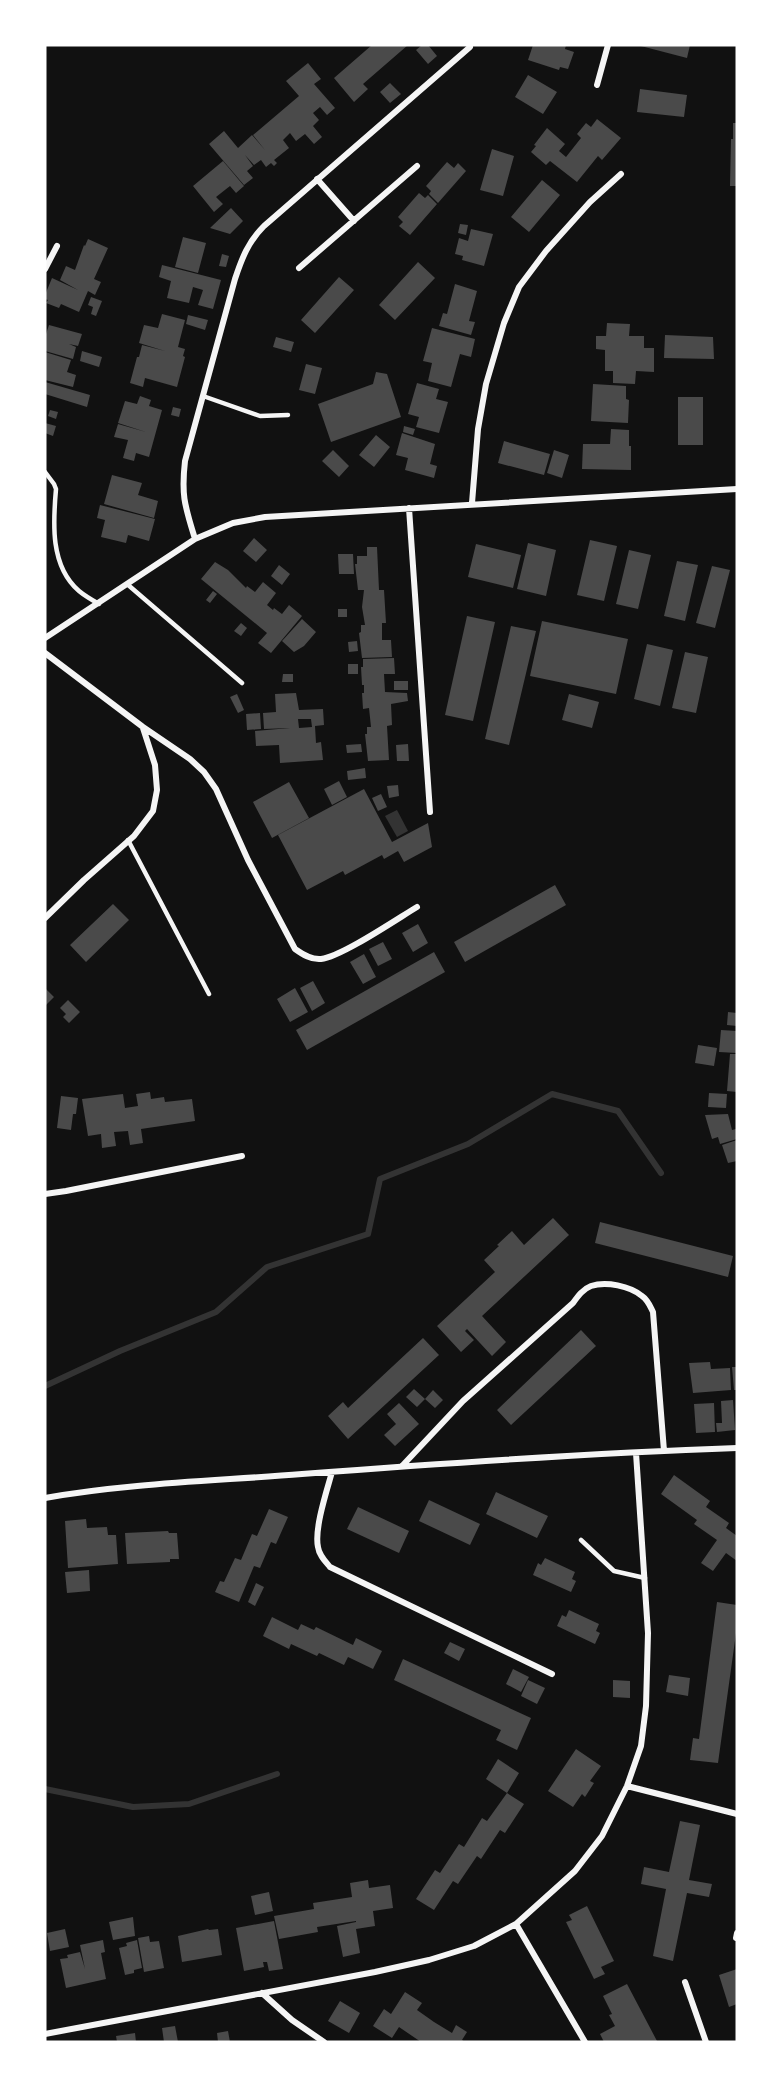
<svg xmlns="http://www.w3.org/2000/svg" width="782" height="2087" font-family="Cabin,sans-serif">
<rect width="100%" height="100%" fill="#111"/>
<path fill="#333" d="M397,810L408,831L397,837L385,816Z"/>
<g fill="none" stroke-linecap="round" stroke-linejoin="round">
<path stroke="#333" stroke-width="6" d="M45,1386L120,1351L216,1312L267,1267L368,1234L380,1179L468,1144L552,1094L618,1111L661,1173
M45,1789L133,1807L189,1804L277,1774"/>
</g>
<path fill="#4a4a4a" fill-rule="evenodd" d="M372,45H408L363,84L368,89L354,102L334,78Z
M422,45H428L437,56L428,64L416,50Z
M533,45H566L565,49L574,52L568,69L560,67L559,70L528,60Z
M637,45H690L687,58Z
M308,63L321,79L314,84L335,108L327,115L320,107L313,113L319,120L313,126L322,137L314,144L305,134L296,141L290,133L283,140L289,148L274,160L277,163L274,166L271,163L266,167L261,160L254,165L245,155L253,166L247,171L253,178L244,185L209,144L224,131L238,148L252,135L265,150L253,135L299,96L286,81Z
M528,75L557,92L543,114L515,97Z
M390,83L401,94L390,103L380,92Z
M640,89L687,95L684,117L637,112Z
M597,119L621,138L602,160L598,156L577,182L550,161L546,165L531,152L536,146L534,145L547,128L565,144L559,151L566,157L581,138L577,134L586,123L591,127Z
M733,123H737V186H730L731,139H733Z
M492,149L514,156L503,196L480,190Z
M223,161L244,186L236,193L230,186L216,197L223,204L214,212L193,186Z
M447,162L454,168L458,163L466,171L438,203L429,194L431,191L426,186Z
M542,180L560,195L529,232L511,217Z
M419,193L425,198L428,195L437,204L410,235L399,226L403,222L398,217Z
M231,208L243,221L230,234L210,228Z
M460,224L468,225L466,235L458,233Z
M471,229L493,234L484,266L462,260L463,256L455,254L459,238L468,241Z
M183,237L206,243L198,273L175,267Z
M88,239L108,248L94,279L101,282L95,295L88,291L79,312L61,304L59,308L46,303L48,300L45,299V295L52,278L78,290L60,280L66,266L75,270L84,245L85,246Z
M222,254L229,256L226,267L219,266Z
M418,262L435,278L395,320L379,305Z
M162,265L221,280L213,309L198,305L203,290L193,287L189,303L167,298L171,281L159,277Z
M339,277L354,290L315,333L301,320Z
M455,284L477,291L469,321L475,322L471,335L439,326L443,313L447,314Z
M91,297L102,301L96,316L91,314L93,307L88,305Z
M162,314L185,320L178,347L185,349L183,356L185,357L177,387L145,378L143,387L130,383L137,357H139L142,345L165,351L139,343L144,325L158,328Z
M188,315L208,320L205,330L186,324Z
M607,323L630,324L629,336H644V348H654V372L636,371L635,384L613,383V371H605V350L596,349V336H606Z
M49,325L82,334L78,346L69,344L76,347L73,359L45,351V337Z
M432,328L475,339L471,357L460,354L451,387L428,381L432,363L423,361Z
M665,335L713,337L714,359L664,358Z
M276,337L294,342L291,352L273,347Z
M82,351L102,357L99,367L80,361Z
M45,352L71,360L67,372L76,375L73,387L45,380Z
M306,364L322,368L315,394L299,390Z
M376,372L387,374L401,417L331,442L318,404L373,384Z
M45,382L90,395L87,407L45,394Z
M417,383L439,389L436,399L448,402L439,433L416,427L419,417L408,414Z
M593,384L626,386V399L629,400L628,423L591,421Z
M140,396L151,400L149,406L162,410L149,457L136,453L134,461L123,458L128,440L114,437L118,424L146,432L118,423L125,401L137,404Z
M678,397H703V445H678Z
M173,407L181,409L179,417L171,415Z
M50,410L58,412L56,419L48,416Z
M45,423L56,426L53,436L45,433Z
M404,426L415,429L413,435L403,432Z
M611,429L629,430V446H631V470L582,469L583,444H610Z
M402,433L435,444L430,464L437,466L434,478L405,470L408,458L396,455Z
M376,435L390,447L374,467L359,455Z
M504,441L550,454L544,475L498,463Z
M333,450L349,466L339,477L322,461Z
M554,450L569,455L562,478L547,473Z
M112,475L142,483L138,495L158,501L154,518L104,504Z
M100,505L155,519L149,541L128,535L126,543L101,537L105,520L97,518Z
M254,538L267,550L256,562L243,551Z
M590,540L617,546L604,601L577,595Z
M528,543L556,550L546,596L517,589Z
M476,544L521,555L513,588L468,577Z
M367,547H377L379,590H384L386,623H382V640H391L392,657L362,658L359,633L361,632V625H365L362,607L364,590H358L355,564H357V556H367Z
M629,550L651,555L638,609L616,604Z
M338,554H353L354,574H339Z
M677,561L698,565L685,621L664,616Z
M215,562L228,570L246,588L247,586L255,592L263,582L276,593L267,605L273,610L274,608L282,614L289,605L302,616L271,653L258,643L267,633L201,579Z
M279,565L290,574L282,585L271,576Z
M712,566L730,570L715,628L696,623Z
M213,591L217,594L210,603L206,600Z
M338,609H347V617H338Z
M467,616L495,622L473,721L445,715Z
M302,619L316,632L304,646L294,652L282,641Z
M542,621L628,639L616,694L530,676Z
M241,623L247,628L241,636L234,631Z
M511,626L536,631L509,745L485,739Z
M357,641L358,651L349,652L348,642Z
M647,644L673,650L660,706L634,699Z
M685,652L708,657L696,713L672,708Z
M394,658L395,674H384L385,692L407,693L408,701L391,704L392,725L387,726L389,760L368,761L365,734H367V727H371L369,708L363,709L362,693H364V685H362L361,667H363V659Z
M348,664H358V674H348Z
M283,674H293V682H282Z
M394,681H408V690H394Z
M296,693L299,710L323,709L324,725L315,726L316,743L321,742L323,760L280,763L279,745L256,746L255,731L290,728L264,729L263,713L276,712L275,694ZM298,719H311L312,727L299,728Z
M237,694L244,710L238,713L230,697Z
M569,694L599,702L592,728L562,720Z
M260,713L261,729L247,730L246,714Z
M361,744L362,752L347,753L346,745Z
M408,744L409,761H397L396,745Z
M365,768L366,778L348,780L347,771Z
M339,781L347,797L332,805L324,789Z
M289,782L309,818L272,838L253,802Z
M398,785L399,796L389,798L387,786Z
M364,789L392,842L428,823L432,847L404,862L398,851L384,859L382,855L345,875L343,871L307,890L278,835Z
M381,794L387,807L378,811L372,798Z
M555,885L566,905L465,962L454,942Z
M113,904L129,920L86,962L70,945Z
M418,924L428,943L413,952L402,933Z
M383,942L392,959L378,966L369,949Z
M434,952L445,972L307,1050L296,1030Z
M364,954L376,977L363,984L350,962Z
M313,981L325,1003L312,1011L300,988Z
M45,988L54,997L45,1006Z
M295,988L308,1012L290,1022L277,999Z
M68,1000L80,1012L69,1023L63,1017L66,1014L60,1008Z
M728,1012L737,1013V1026L727,1025Z
M721,1030L737,1031V1053L719,1052Z
M698,1045L717,1048L714,1066L695,1063Z
M730,1054H737V1092L727,1091Z
M150,1092L151,1099L164,1097L165,1102L192,1099L195,1121L141,1129L143,1143L130,1145L128,1131L114,1132L116,1146L102,1148L101,1134L88,1136L82,1099L123,1094L125,1108L138,1106L136,1094Z
M709,1093L727,1094L726,1108L708,1107Z
M61,1096L78,1098L76,1114H73L71,1130L57,1128Z
M728,1114L732,1130L736,1129L737,1139L720,1144L718,1137L712,1139L705,1115Z
M737,1140V1161L728,1163L722,1145Z
M553,1218L569,1235L482,1316L506,1342L492,1356L467,1329L465,1331L474,1340L461,1352L437,1326L495,1272L484,1260L499,1246L497,1245L512,1231L524,1245Z
M600,1222L733,1256L728,1277L595,1243Z
M581,1330L596,1346L511,1425L497,1410Z
M423,1338L439,1355L348,1439L328,1416L343,1402L348,1408Z
M710,1362L711,1369L730,1368L731,1390L693,1393L689,1363Z
M732,1367H737V1390H734Z
M414,1389L425,1399L433,1390L443,1400L435,1408L425,1399L417,1407L406,1397Z
M733,1400L735,1430L717,1432L716,1423H722L721,1401Z
M399,1403L419,1424L395,1446L384,1435L396,1424L387,1414Z
M714,1403L715,1432L696,1433L694,1404Z
M674,1475L710,1501L706,1507L729,1523L726,1528L737,1536V1561L726,1553L713,1571L701,1563L717,1540L694,1524L697,1520L661,1494Z
M496,1492L548,1516L537,1538L486,1514Z
M429,1500L480,1524L470,1545L419,1521Z
M358,1507L409,1531L399,1553L347,1529Z
M269,1509L288,1517L276,1544L271,1542L260,1568L254,1566L239,1602L215,1592L220,1581L224,1582L235,1558L241,1560L252,1534L257,1536Z
M86,1519L87,1528L107,1527L108,1535H116L118,1564L68,1568L65,1521Z
M168,1531L169,1533H177L179,1559H170V1562L127,1564L125,1533Z
M545,1558L575,1572L572,1579L576,1581L571,1592L533,1575L538,1563L541,1565Z
M89,1570L90,1591L67,1593L65,1572Z
M256,1583L264,1587L255,1606L248,1602Z
M717,1602L737,1605V1626L718,1763L690,1760L693,1738L699,1739Z
M569,1610L599,1624L596,1631L600,1633L595,1644L557,1626L562,1615L566,1617Z
M272,1617L298,1630L301,1624L314,1630L316,1627L353,1645L356,1638L382,1651L373,1669L348,1657L344,1665L319,1653L317,1656L291,1644L289,1649L263,1636Z
M450,1642L465,1649L459,1661L444,1653Z
M403,1659L531,1718L517,1750L496,1740L501,1730L394,1680Z
M513,1669L529,1677L521,1692L506,1684Z
M669,1675L690,1678L688,1696L666,1692Z
M528,1680L545,1688L537,1704L521,1696Z
M613,1680L630,1681V1698L613,1697Z
M576,1749L601,1766L590,1781L594,1783L585,1797L582,1794L573,1807L548,1791Z
M498,1759L519,1773L507,1793L486,1779Z
M507,1793L524,1804L505,1833L500,1830L481,1859L477,1856L458,1884L453,1881L434,1910L416,1899L435,1870L440,1873L459,1844L464,1847L482,1818L487,1821Z
M680,1821L700,1825L689,1880L712,1884L709,1897L687,1893L673,1961L653,1956L666,1889L641,1884L644,1867L669,1872Z
M368,1880L369,1888L390,1885L393,1908L373,1911L375,1926L356,1929L360,1953L343,1957L337,1926L356,1922V1921L317,1927L318,1932L279,1939L274,1916L314,1909L313,1903L352,1897L350,1883Z
M269,1892L273,1911L255,1915L251,1896Z
M587,1906L614,1961L601,1967L605,1974L594,1979L566,1922L572,1920L569,1915Z
M133,1917L135,1936L113,1940L109,1922Z
M274,1921L283,1969L269,1971L267,1962H263L264,1967L244,1971L236,1928Z
M65,1929L69,1947L50,1951L47,1933Z
M208,1929L209,1930L218,1929L222,1955L182,1962L178,1936Z
M149,1936L150,1942L159,1941L164,1968L144,1972L138,1938Z
M103,1940L105,1952L101,1953L106,1979L66,1988L60,1959L68,1958L67,1955L80,1952L85,1969L80,1945Z
M137,1940L142,1968L134,1970V1973L125,1975L119,1948L127,1946L126,1943Z
M737,1969V2004L729,2007L719,1975Z
M627,1984L657,2041L655,2042H604L600,2034L615,2026L609,2015L612,2014L603,1996Z
M405,1992L422,2003L417,2010L434,2022L452,2033L456,2025L467,2032L462,2040L465,2042H421L399,2027L392,2038L373,2026L384,2009L391,2014Z
M340,2001L360,2013L349,2033L328,2021Z
M175,2026L178,2042H164L162,2028Z
M228,2031L230,2042H218L217,2033Z
M135,2033L136,2042H117L116,2036Z"/>
<g fill="none" stroke-linecap="round" stroke-linejoin="round">
<path stroke="#f5f5f5" stroke-width="4.5" d="M203,396L260,416L288,415
M45,472L54,484L56,489C53,523 50,566 79,591C85,596 92,600 99,604
M127,584L242,683
M128,840L209,994
M581,1540L614,1571L645,1578"/>
<path stroke="#f5f5f5" stroke-width="6" d="M597,85L608,45
M317,179L354,221
M299,268L417,166
M45,269L57,246
M472,503L478,429L486,384L504,323L519,287L546,251L590,202L621,174
M409,508L430,812
M195,539C185,506 181,496 185,461L235,279C242,258 248,242 264,226L470,47
M45,638L195,539L233,523L265,517L737,489
M45,653L143,727L190,759L204,772L216,789L248,860L295,949C302,954 311,960 321,959C341,957 397,919 417,907
M45,918L84,880L134,836L153,811L157,790L155,765L143,728
M45,1194L66,1191L242,1156
M403,1465L463,1401L573,1303C578,1296 583,1289 591,1286C606,1281 630,1286 642,1296C648,1300 650,1306 653,1312L664,1451
M332,1472C327,1490 314,1529 318,1547C319,1555 325,1561 330,1567L552,1674
M45,1498C130,1483 217,1481 302,1474C447,1463 592,1453 737,1448
M627,1786L737,1814
M516,1924L585,2042
M736,1938L737,1933
M685,1982L706,2042
M262,1993L292,2020L324,2042
M45,2034L375,1972L429,1960L474,1946L516,1924L575,1871L602,1836L627,1786L641,1746L646,1706L648,1633L636,1453"/>
</g>
<rect width="782" height="2087" fill="none" stroke="#ffffff" stroke-width="93"/>
</svg>
